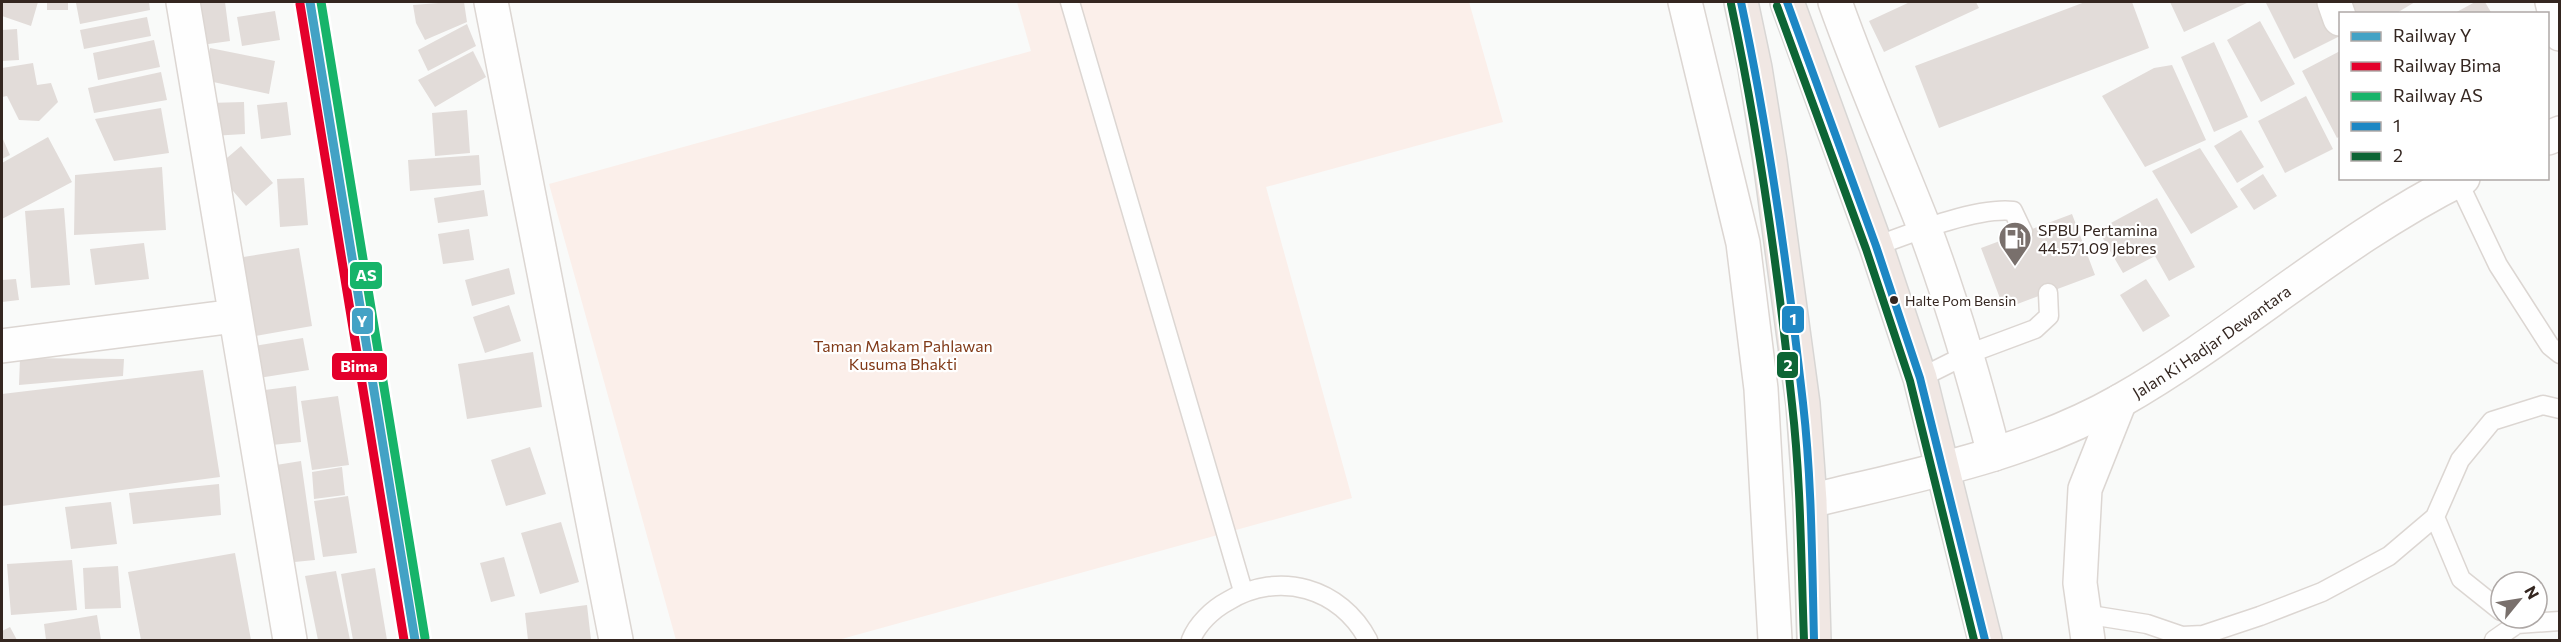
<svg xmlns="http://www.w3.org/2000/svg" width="2561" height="642" font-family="Commissioner,sans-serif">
<rect width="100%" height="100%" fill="#f9faf9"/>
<path fill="#fbefea" d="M1017,2H1469L1503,122L1266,187L1352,498L838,640H676L549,184L1031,51Z"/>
<path fill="#e2dcd9" d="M2,2H38L31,26L2,16Z
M47,2H68V10H47Z
M86,2H149L150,10L80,24L76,3Z
M189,2H225L230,41L194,46Z
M451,2H464L467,22L425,40L416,23L413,5Z
M1910,2H1976L1979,8L1884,52L1869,21Z
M2085,2H2132L2149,48L1939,128L1915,66Z
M2170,2H2249L2184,32Z
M2269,2H2322L2340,36L2294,59L2266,3Z
M2349,2H2415L2395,14H2356Z
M2475,2H2485L2492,14H2453Z
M275,11L280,40L242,46L237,17Z
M147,17L151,36L84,49L80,30Z
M2260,21L2295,84L2261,102L2227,40Z
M467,24L476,46L428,71L418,50Z
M17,29L19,60L2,61V30Z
M154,40L160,67L98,80L93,53Z
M2214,42L2248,117L2214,132L2181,57Z
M210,48L275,61L269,94L204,80Z
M473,51L486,77L435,107L418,80Z
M2340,51V136L2337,138L2302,71Z
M33,63L37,85L51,83L58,102L39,121L19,120L7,96L2,97V68Z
M2172,65L2206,140L2145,167L2102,96L2154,68Z
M161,72L167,100L94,113L88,88Z
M2306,96L2333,149L2285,173L2258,121Z
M244,102L245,134L211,136L209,103Z
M287,102L291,135L261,139L257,105Z
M161,108L169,153L114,161L95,119Z
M467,110L470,153L435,156L432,113Z
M2241,130L2264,167L2237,183L2214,146Z
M2,137L10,155L2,159Z
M48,137L72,182L2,219V163Z
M241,146L273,183L246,206L214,169Z
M2200,148L2238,207L2191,234L2152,171Z
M479,155L481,185L410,191L408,160Z
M162,167L166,230L74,235L75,175Z
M2263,174L2277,196L2254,210L2240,189Z
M304,178L308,225L280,227L277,179Z
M484,190L488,216L438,223L434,198Z
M2157,198L2195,267L2169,281L2155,256L2123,273L2098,230Z
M64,208L70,285L31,288L25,211Z
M2072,214L2095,275L2004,309L1981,248Z
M469,229L474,260L443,264L438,234Z
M144,243L149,279L95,285L90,249Z
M299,248L312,326L244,338L231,259Z
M509,268L515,294L472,306L465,280Z
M16,279L19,300L2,302V280Z
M2146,279L2170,316L2143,332L2120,295Z
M509,305L521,341L485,353L473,317Z
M303,338L309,370L253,379L248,347Z
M533,352L542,407L467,419L458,364Z
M20,358L124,359L123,376L19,385Z
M203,370L220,477L2,506V394Z
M296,386L301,442L262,446L257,391Z
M338,396L349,465L312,470L301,401Z
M530,447L546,494L506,506L491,460Z
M301,461L315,560L284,563L270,466Z
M342,467L345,495L314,499L312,472Z
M219,484L221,515L133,524L129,493Z
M348,496L357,553L323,557L314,501Z
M111,502L117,544L71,549L65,507Z
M561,522L579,582L540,594L521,533Z
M235,553L251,640H141L128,572Z
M504,557L515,596L491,602L480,563Z
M72,560L77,610L11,615L7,564Z
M118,566L121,608L85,609L83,568Z
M375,568L387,640H353L341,574Z
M336,571L350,640H318L305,576Z
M587,605L591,640H528L525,613Z
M97,615L101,640H46L44,624Z
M10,627L17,640H2V631Z"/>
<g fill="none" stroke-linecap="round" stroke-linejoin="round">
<defs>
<path id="service" d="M1070,2L1243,591
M2458,181L2498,265L2550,346L2560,354
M1876,246C1911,233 1977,207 2013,211L2023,232
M1920,378L1968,354L2035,329L2049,316L2048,293
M2435,517L2461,579L2501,611
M2084,614L2147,624L2182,636L2203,635L2260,616L2322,592L2389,556L2435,517L2460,460L2492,421L2543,405L2560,409
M1191,640C1197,624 1213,609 1228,601C1279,570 1341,588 1368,640
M2494,640L2517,624L2560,621"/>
<path id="minor" d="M183,2L290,640
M491,2L616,640
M1685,2L1743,243L1761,389L1775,640
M1835,2C1862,78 1894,151 1924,227C1952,301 1974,377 1994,454
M2334,2L2340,19
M2552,2L2560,34
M2,346L235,316"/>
<g id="secondary">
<path d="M2548,138L2560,133"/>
<path id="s1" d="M1810,501C1916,475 2025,455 2120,401C2239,333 2340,239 2463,178"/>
<path d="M2088,640L2080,583L2085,489L2120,401"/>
</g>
<path id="trunk" d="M1741,2L1755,68L1770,161L1803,404L1810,501L1814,640
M1787,2L1876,246L1920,378L1985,640"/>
</defs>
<use href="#service" stroke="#dcd6d2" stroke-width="21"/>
<use href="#minor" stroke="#dcd6d2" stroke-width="36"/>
<use href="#secondary" stroke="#dcd6d2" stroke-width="36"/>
<use href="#trunk" stroke="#d8d6d4" stroke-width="36"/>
<use href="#service" stroke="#fefefe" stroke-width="18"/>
<use href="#minor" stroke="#fefefe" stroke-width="33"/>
<use href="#secondary" stroke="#fefefe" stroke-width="33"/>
<use href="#trunk" stroke="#f0e7e3" stroke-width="33"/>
<defs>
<path id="bus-1" d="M1741,2C1769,133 1788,270 1803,403C1812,482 1812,561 1814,640
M1787,2L1876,246L1920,378L1985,640"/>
<path id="bus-2" d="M1731,4C1759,136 1778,270 1792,404C1801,482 1801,562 1804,640
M1777,6L1866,249L1910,381L1974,640"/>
</defs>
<use href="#bus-1" stroke="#fff" stroke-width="12"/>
<use href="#bus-2" stroke="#fff" stroke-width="12"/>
<use href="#bus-1" stroke="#1d87c4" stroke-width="8"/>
<use href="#bus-2" stroke="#0d6535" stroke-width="8"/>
<defs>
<path id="rail-1" d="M310,2L415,640"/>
<path id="rail-2" d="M300,4L404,640"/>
<path id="rail-3" d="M321,2L425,638"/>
</defs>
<use href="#rail-1" stroke="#fff" stroke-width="14"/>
<use href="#rail-2" stroke="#fff" stroke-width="14"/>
<use href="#rail-3" stroke="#fff" stroke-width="14"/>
<use href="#rail-1" stroke="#43a2c5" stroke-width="9"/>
<use href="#rail-2" stroke="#e4002b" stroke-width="9"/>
<use href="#rail-3" stroke="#17b46a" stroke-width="9"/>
</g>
<defs>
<symbol id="fuel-pin" viewBox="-11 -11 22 30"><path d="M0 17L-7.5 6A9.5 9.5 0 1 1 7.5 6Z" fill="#79706c" stroke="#fff"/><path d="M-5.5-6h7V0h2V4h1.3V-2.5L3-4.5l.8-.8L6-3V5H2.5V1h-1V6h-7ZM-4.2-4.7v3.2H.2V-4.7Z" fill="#fff"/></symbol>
</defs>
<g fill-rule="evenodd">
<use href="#fuel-pin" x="1996" y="219" width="38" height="52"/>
</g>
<circle fill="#342620" stroke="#fff" stroke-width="2" cx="1894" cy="300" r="5"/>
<g text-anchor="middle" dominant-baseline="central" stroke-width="4.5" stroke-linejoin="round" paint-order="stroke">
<g font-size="14" fill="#342620" stroke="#fff" text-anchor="start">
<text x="1905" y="300">Halte Pom Bensin</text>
</g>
<g font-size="16" fill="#342620" stroke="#fff" text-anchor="start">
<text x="2038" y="229">SPBU Pertamina<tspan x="2038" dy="18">44.571.09 Jebres</tspan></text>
</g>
<g font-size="16" fill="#342620" stroke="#fff">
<text stroke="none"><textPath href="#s1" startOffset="436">Jalan Ki Hadjar Dewantara</textPath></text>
</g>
<g font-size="16" fill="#803917" stroke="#fff">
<text x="903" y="345">Taman Makam Pahlawan<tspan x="903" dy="18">Kusuma Bhakti</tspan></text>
</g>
</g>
<g stroke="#fff" stroke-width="2">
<rect x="349" y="261" width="34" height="29" rx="6" fill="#17b46a"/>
<rect x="1781" y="305" width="24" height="29" rx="6" fill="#1d87c4"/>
<rect x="351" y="307" width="23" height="28" rx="6" fill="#43a2c5"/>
<rect x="1776" y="351" width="23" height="28" rx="6" fill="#0d6535"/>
<rect x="331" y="352" width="57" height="29" rx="6" fill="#e4002b"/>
</g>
<g font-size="16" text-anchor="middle" font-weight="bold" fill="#fff">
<text x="366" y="281">AS</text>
<text x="1793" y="325">1</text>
<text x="362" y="327">Y</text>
<text x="1788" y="371">2</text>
<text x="359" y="372">Bima</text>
</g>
<rect width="2561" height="642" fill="none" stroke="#342620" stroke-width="6"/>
<rect x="2339" y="12" width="210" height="168" fill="#ffffff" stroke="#aea8a6" stroke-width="1.5"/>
<rect x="2351" y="32" width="30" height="9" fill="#43a2c5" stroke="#aea8a6" stroke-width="1.5"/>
<text x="2393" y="42" font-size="18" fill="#342620">Railway Y</text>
<rect x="2351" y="62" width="30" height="9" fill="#e4002b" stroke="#aea8a6" stroke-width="1.5"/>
<text x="2393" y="72" font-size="18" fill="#342620">Railway Bima</text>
<rect x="2351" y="92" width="30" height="9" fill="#17b46a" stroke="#aea8a6" stroke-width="1.5"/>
<text x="2393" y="102" font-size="18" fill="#342620">Railway AS</text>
<rect x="2351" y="122" width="30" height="9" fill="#1d87c4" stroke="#aea8a6" stroke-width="1.5"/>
<text x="2393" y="132" font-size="18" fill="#342620">1</text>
<rect x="2351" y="152" width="30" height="9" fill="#0d6535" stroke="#aea8a6" stroke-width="1.5"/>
<text x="2393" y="162" font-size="18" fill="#342620">2</text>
<g transform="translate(2519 600) rotate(60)"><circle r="28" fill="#ffffff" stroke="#aea8a6" stroke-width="1.5"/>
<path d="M0-4.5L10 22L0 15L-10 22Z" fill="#79706c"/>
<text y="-9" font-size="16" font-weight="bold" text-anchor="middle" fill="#342620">N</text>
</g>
</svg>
